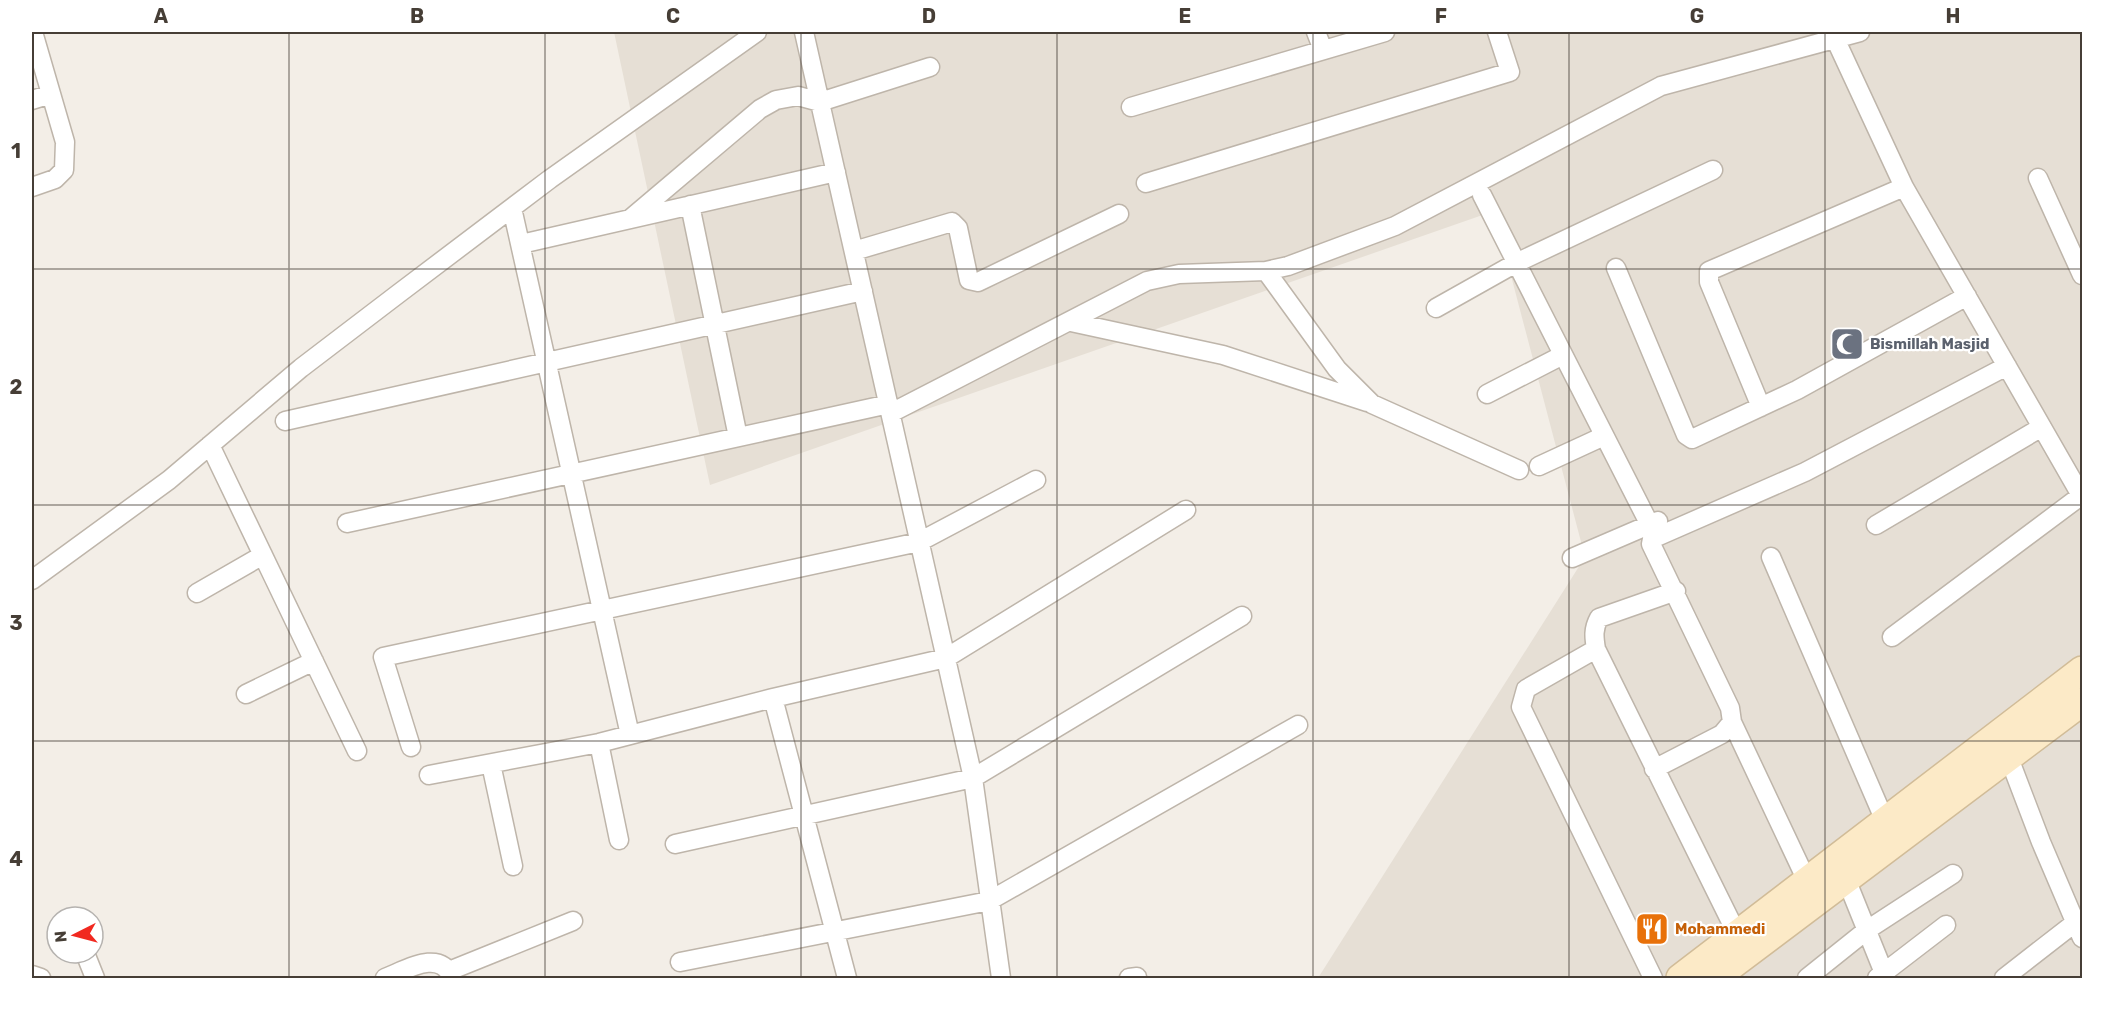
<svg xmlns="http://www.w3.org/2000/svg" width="2114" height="1010" font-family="Rubik,sans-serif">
<rect width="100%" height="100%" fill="#f3eee7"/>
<path fill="#e6dfd5" d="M614,32H2082V978H1318L1585,557L1494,211L710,485Z"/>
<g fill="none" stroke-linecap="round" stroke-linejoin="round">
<defs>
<path id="street" d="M804,32L973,778L1001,978
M1316,32L1323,50
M1832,32L1904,187L2082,497
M32,100L51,94
M1131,107L1385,32
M2038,178L2082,275
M1146,183L1510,72L1497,32
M32,187L55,179L64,170L65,142L33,32
M1482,195L1655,535
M690,205L738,437
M512,208L630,735
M630,219L760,109L776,100L798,96L820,102L930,67
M521,244L836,172
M854,251L952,222L958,228L969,280L978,282L1119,214
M1616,268L1686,435L1692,439L1797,390L1967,296
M1266,271L1337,369L1372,404L1519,470
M1436,308L1516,263L1713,170
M1071,322L1223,355L1367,402
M1487,394L1563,355
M1761,407L1709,282V271L1904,187
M891,413L1147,281L1179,274L1266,271L1288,266L1395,226L1661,86L1860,32
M285,421L863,291
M210,445L357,751
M1539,466L1604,436
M347,523L889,404
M1876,525L2042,427
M1771,557L1885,821
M1572,558L1658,521
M32,580L169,480L301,368L398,294L550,179L757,32
M1676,591L1599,618C1593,629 1594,637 1596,649L1737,934
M197,593L263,555
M1892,637L2082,495
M1596,649L1526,689L1521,707L1653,978
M246,694L314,661
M773,698L847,978
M1732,722L1807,881
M599,743L619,840
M411,747L383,657L919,542L1036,480
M2009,758L2041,842L2082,938
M491,764L513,866
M1654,769L1722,734L1732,722L1730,708L1651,544L1652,539L1805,472L2007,366
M429,775L599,743L773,698L946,658L1186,510
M675,844L973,778L1242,616
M1846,879L1886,978
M85,953L95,978
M680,962L989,901L1298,725
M449,971L573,921
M32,975L41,978
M385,978C406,970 440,948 452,978
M1129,978L1137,977
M1807,978L1867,930L1953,874
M1877,978L1946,925
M2004,978L2076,922"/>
<path id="secondary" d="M1680,978L2082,670
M1715,978L2082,702"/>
</defs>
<use href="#street" stroke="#beb5aa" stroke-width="21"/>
<use href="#secondary" stroke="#d1bc98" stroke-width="30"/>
<use href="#street" stroke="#fff" stroke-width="18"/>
<use href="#secondary" stroke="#fceac7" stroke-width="27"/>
</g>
<path fill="none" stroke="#463e36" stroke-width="1.5" stroke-opacity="0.55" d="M289,32V978M545,32V978M801,32V978M1057,32V978M1313,32V978M1569,32V978M1825,32V978M32,269H2082M32,505H2082M32,741H2082"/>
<defs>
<symbol id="mosque-square" viewBox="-11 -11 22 22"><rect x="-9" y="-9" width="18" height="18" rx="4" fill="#6b7280" stroke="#fff"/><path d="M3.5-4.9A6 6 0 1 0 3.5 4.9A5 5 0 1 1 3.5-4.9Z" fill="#fff"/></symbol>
<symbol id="restaurant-square" viewBox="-11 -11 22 22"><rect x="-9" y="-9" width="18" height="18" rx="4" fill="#e8710a" stroke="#fff"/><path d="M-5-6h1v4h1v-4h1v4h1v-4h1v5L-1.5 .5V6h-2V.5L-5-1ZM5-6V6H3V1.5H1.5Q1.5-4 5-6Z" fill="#fff"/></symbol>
</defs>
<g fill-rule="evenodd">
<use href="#mosque-square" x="1828" y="325" width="38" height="38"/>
<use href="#restaurant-square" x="1633" y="910" width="38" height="38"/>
</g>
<g text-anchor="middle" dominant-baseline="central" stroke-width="4.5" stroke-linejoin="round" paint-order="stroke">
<g font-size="15" font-weight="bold" fill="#5b616d" stroke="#fff" text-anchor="start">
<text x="1870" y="344">Bismillah Masjid</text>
</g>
<g font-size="15" font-weight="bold" fill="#c56008" stroke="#fff" text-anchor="start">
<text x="1675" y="929">Mohammedi</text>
</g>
</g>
<rect width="2114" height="1010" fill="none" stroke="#ffffff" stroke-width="66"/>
<g transform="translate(75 935) rotate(264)"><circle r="28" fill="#ffffff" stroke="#b5b2af" stroke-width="1.5"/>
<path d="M0-4.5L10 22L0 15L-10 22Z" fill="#f12920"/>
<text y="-9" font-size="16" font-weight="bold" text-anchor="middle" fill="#463e36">N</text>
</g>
<rect x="33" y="33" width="2048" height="944" fill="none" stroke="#463e36" stroke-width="2"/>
<g font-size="20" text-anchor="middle" font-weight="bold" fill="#463e36">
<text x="161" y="23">A</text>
<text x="417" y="23">B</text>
<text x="673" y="23">C</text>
<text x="929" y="23">D</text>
<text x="1185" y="23">E</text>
<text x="1441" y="23">F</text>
<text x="1697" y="23">G</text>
<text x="1953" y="23">H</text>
<text x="16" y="158">1</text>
<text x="16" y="394">2</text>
<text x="16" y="630">3</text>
<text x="16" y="866">4</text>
</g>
</svg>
